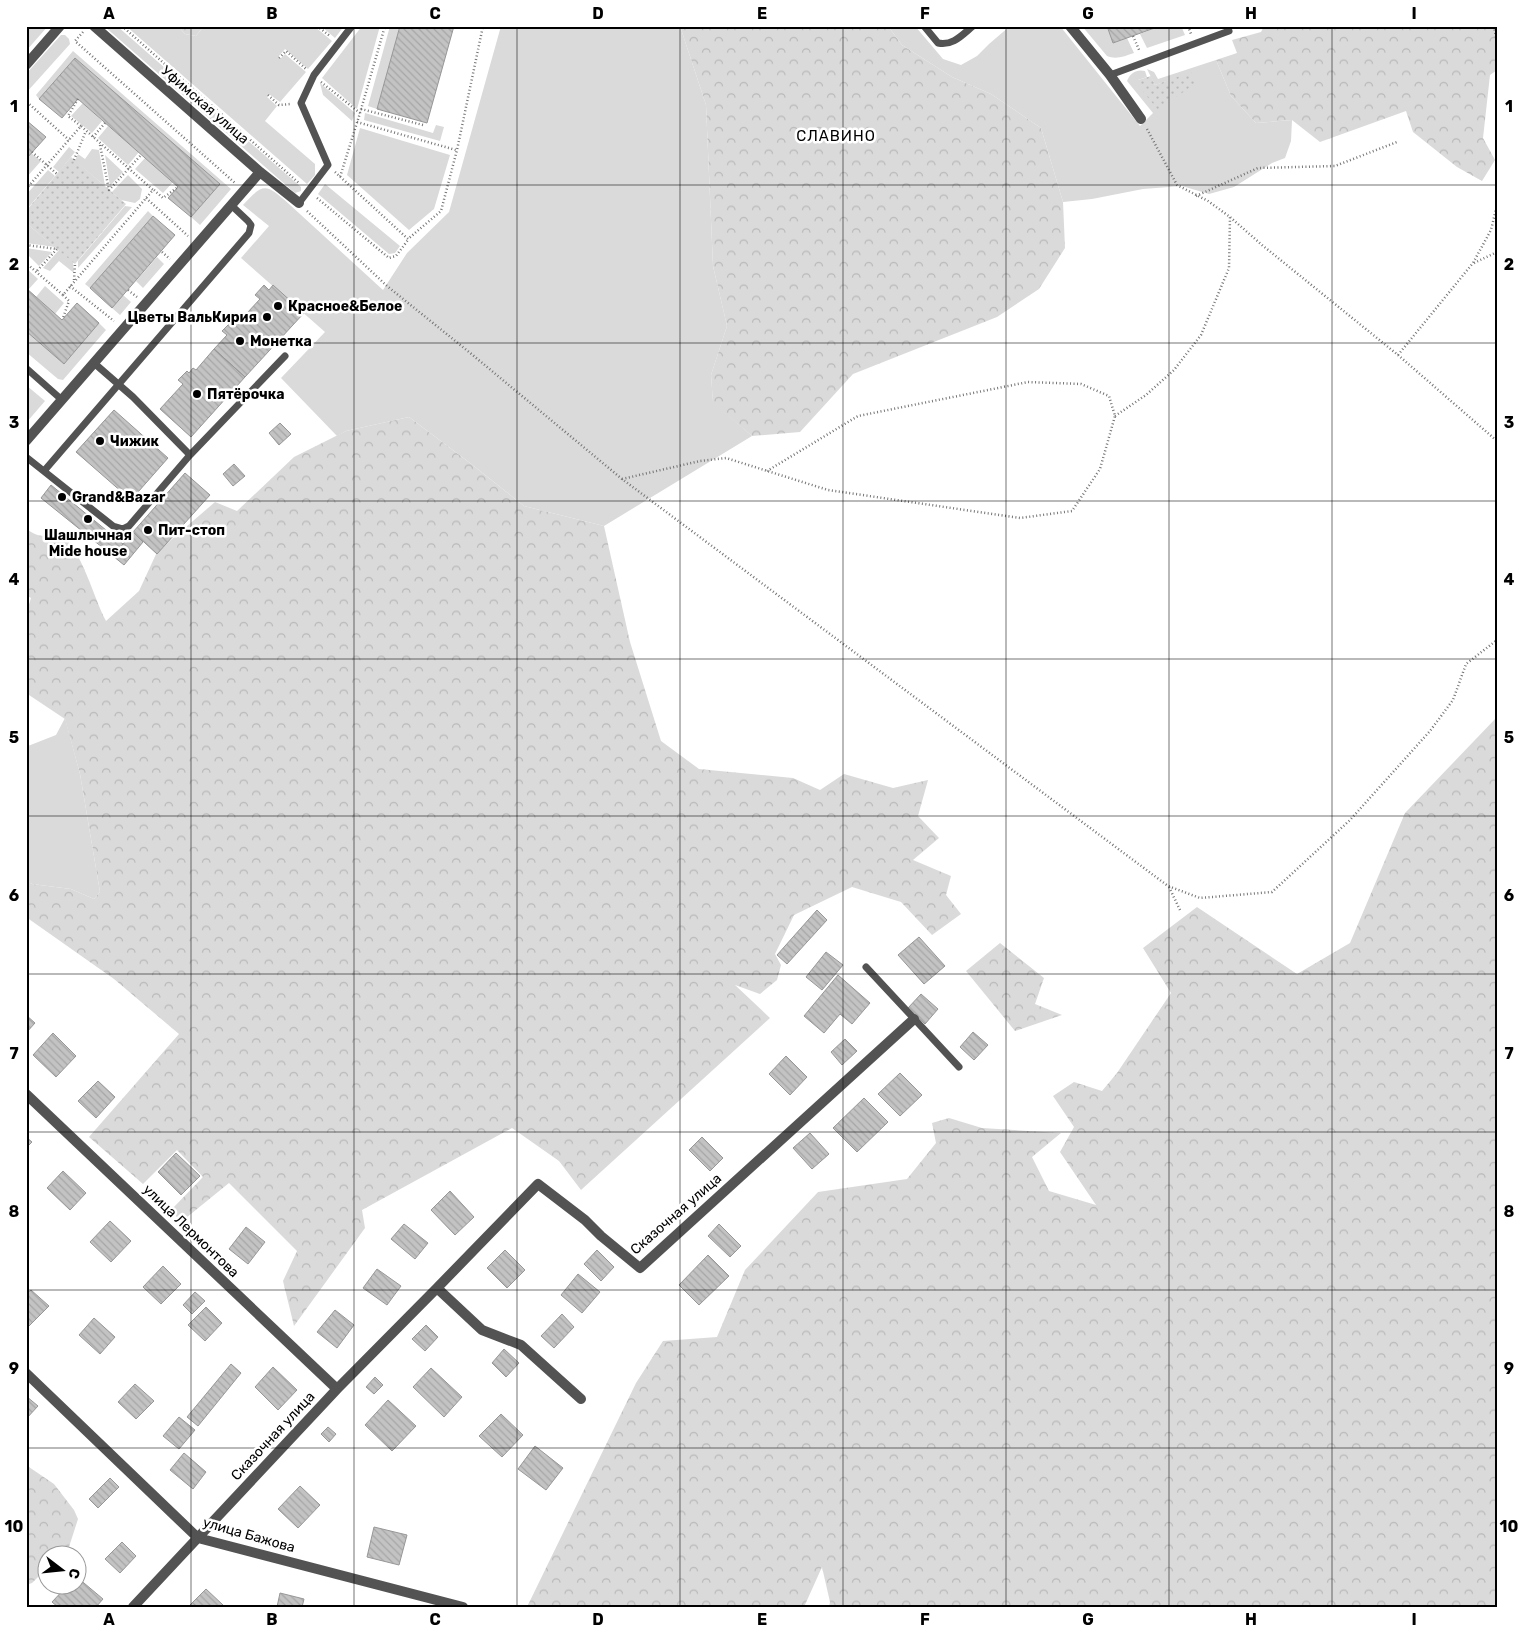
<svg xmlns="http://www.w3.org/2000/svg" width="1523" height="1633" font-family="Rubik,sans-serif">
<defs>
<pattern id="forest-crowns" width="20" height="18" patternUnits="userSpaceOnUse" patternTransform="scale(1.25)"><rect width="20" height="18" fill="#dadada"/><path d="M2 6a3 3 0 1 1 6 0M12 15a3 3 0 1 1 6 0" fill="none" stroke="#b9b9b9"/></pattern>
<pattern id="park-dots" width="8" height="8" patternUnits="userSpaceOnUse" patternTransform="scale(1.25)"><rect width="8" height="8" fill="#dadada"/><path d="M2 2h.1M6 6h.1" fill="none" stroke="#b9b9b9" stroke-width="1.8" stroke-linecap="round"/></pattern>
<pattern id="building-back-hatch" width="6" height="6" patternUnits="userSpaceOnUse" patternTransform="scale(1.25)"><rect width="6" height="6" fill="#c3c3c3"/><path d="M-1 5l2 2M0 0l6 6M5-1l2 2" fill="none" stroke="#a6a6a6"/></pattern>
</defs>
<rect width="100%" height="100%" fill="#fff"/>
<path fill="#dadada" d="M30,26H48L26,51V30Z
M104,26H117L301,187V191L295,193Z
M126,26H178L185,34L196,36L204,26H314L332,41L308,69L285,49L278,57L280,59L285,54L306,72L280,102L269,94L267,97L277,106L265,121L315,164V175L307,184Z
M321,26H344L335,38Z
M362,26H380L357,109L322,78Z
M390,26H400L377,109L368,106Z
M501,26H680L706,105L713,266L727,326L711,375L713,402L752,436L604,526L524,506L470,463L409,417L346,431L337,436L281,378L325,332L241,258L269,226L243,205C264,182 266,184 289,204L383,290L407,253L449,212Z
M888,26H915L943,59L961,65L977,56L989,44L1010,26H1060L1140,126L1153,113L1127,81C1130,73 1137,69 1145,71L1147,77L1138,80L1158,109L1191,73L1155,85L1147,69L1154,72L1158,79L1216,60L1231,96L1256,123L1292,120L1291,141L1285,158L1272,163L1234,187L1209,194L1182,186L1143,189L1092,199L1063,202L1041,128L991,94L952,77L902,45Z
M1082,26H1107L1113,43L1127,38L1134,53C1125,56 1116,60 1107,56Z
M1160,26H1181L1185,35L1147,48L1140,34Z
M61,35H65L69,39L70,44L26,93V74Z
M73,51L231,189L200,225L191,217L219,184L75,58L39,99L36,95Z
M320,83L355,113L352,121L323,95Z
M83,103L102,121L92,133L71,116Z
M365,113L433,133L436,125L444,127L440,141L364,120Z
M108,126L139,152L128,165L98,138Z
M360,128L450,155L434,209L409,230L347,175Z
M69,147L75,152L59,172L53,167Z
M92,149L99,150L105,186L75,161L78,154L85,159Z
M31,153L41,161L26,178V159Z
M105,155L123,172L110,186Z
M145,158L173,182L163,193L135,169Z
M48,170L55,176L28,208L26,206V195Z
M128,175L142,189L140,199L135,203L121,200L112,192Z
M325,184L400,246L395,253L389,254L318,194Z
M125,206L132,207L78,268V261Z
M148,211L153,216L90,288L85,284Z
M26,223L55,247L26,243Z
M26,248L52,252L39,266L26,253Z
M59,250L73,262L74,273L59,261L50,271L43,268Z
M157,257L164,264L143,288L136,281Z
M26,268L38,279L28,290L26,288Z
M45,286L64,303L55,314L36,297Z
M123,295L131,302L120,315L112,308Z
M99,323L106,330L63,380L58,379L26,352V331L64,364Z
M26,385L45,401L26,423Z
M65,718L80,774L100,892L94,899L71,889L32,884L26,880L28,746L56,735Z"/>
<path fill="url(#forest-crowns)" d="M178,26H204L196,36L185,34Z
M680,26H888L902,45L952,77L991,94L1041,128L1063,202L1065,248L1039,289L997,317L853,374L800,432L752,436L713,403L711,375L727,326L713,266L706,105Z
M1264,26H1497V70L1490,75L1483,138L1495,160L1482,181L1457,167L1413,132L1406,111L1320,142L1292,120L1256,123L1231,96L1216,60L1237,53L1232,40L1261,32Z
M409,417L470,463L524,506L604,526L630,642L661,741L699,769L793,778L820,790L844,774L893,788L928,780L918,816L939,838L913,860L951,876L946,895L961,914L932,935L901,902L852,887L794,915L775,954L781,965L777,980L760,994L735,985L770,1018L581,1190L559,1161L512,1128L362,1210L365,1228L294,1326L283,1281L297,1251L229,1183L181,1222L171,1210L203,1177L177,1150L143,1184L89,1137L179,1034L114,979L26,917V880L32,884L71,889L94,899L100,892L80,774L65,719L26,693V614L31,598L26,595V529C39,537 44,538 58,532C82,548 93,597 106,621L139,591L157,552L215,502L237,511L294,457L346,431Z
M1497,717V1607H829L830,1602L822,1567L804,1607H527L636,1383L663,1341L717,1337L745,1270L818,1192L907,1179L936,1143L932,1123L949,1118L982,1128L1061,1133L1032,1157L1049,1191L1096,1205L1060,1152L1074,1127L1053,1096L1074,1082L1102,1091L1117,1073L1171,993L1143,948L1197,907L1297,974L1350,943L1405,813Z
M1000,943L1044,978L1035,1004L1062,1015L1015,1031L966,971Z
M26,1465L54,1484L74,1510L78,1519L68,1550L61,1555L48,1556L47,1568L32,1583L26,1585Z"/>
<path fill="url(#park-dots)" d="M1191,72L1196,83L1158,110L1137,84L1138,80L1151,76L1155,85Z
M71,157L126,204L75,264L26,223V211Z"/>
<path fill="url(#building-back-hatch)" stroke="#979797" d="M400,26H454L427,123L377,109Z
M1107,26H1160L1113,43Z
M75,58L220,184L191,217L168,198L178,187L78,99L62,118L39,99Z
M26,120L46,137L26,159Z
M153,216L175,235L112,308L90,288Z
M264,285L269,290L273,285L304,313L245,377L214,349L227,335L222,331L231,322L235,326L260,299L255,295Z
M26,288L62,320L77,303L99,323L64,364L26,331Z
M214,349L245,377L191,437L160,409L183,384L178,380L187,371L189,373L193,368L196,370Z
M114,410L168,458L131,500L76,452Z
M280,423L291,434L279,445L269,433Z
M234,464L245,476L233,486L223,474Z
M185,473L210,495L157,554L133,532Z
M51,485L123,544L113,556L41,498Z
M133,532L143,542L124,565L113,556Z
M817,910L827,920L787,964L777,955Z
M919,937L945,966L924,984L898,955Z
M826,952L843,965L822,990L806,977Z
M838,975L870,1003L852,1024L840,1014L824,1033L804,1016Z
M921,994L938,1009L925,1024L908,1008Z
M26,1015L35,1023L26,1033Z
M973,1032L988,1045L974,1060L960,1047Z
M53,1033L76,1056L56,1077L33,1055Z
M845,1039L857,1051L842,1065L831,1052Z
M786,1056L807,1077L790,1095L769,1074Z
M900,1073L922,1095L900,1116L878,1094Z
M98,1081L115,1097L96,1118L78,1101Z
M864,1098L888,1122L857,1152L833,1128Z
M810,1133L829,1154L812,1169L793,1148Z
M26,1137L32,1142L26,1148Z
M702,1137L723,1158L710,1171L689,1150Z
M176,1153L200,1176L181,1195L158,1172Z
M63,1171L86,1193L70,1210L47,1188Z
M450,1191L474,1217L455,1235L431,1210Z
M110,1221L131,1241L111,1262L90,1242Z
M404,1224L428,1243L415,1259L391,1239Z
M719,1224L741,1246L730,1257L708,1236Z
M246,1227L265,1242L248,1264L229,1249Z
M505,1250L525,1270L507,1288L487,1268Z
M597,1250L614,1267L601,1281L584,1264Z
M708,1255L729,1276L699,1305L679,1285Z
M163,1266L181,1284L161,1304L143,1287Z
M377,1269L401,1286L387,1305L363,1288Z
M578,1274L600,1292L582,1313L561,1295Z
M31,1290L49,1306L29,1326L26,1323V1294Z
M195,1292L205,1301L192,1314L183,1305Z
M206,1307L222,1323L205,1341L188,1325Z
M335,1310L354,1325L337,1348L317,1332Z
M562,1314L574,1327L554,1348L541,1336Z
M94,1318L115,1337L100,1354L79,1335Z
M426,1325L438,1337L425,1351L412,1339Z
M504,1349L519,1363L506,1377L492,1363Z
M231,1364L241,1373L198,1426L187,1417Z
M273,1367L297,1390L278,1410L255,1387Z
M431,1368L462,1397L444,1417L413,1387Z
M375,1377L383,1385L374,1394L366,1387Z
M135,1384L154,1401L136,1419L118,1402Z
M26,1396L38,1406L26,1419Z
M388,1400L416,1426L392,1451L365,1425Z
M501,1414L523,1435L502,1457L479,1436Z
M179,1417L195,1430L179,1449L163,1436Z
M328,1427L336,1434L329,1442L321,1434Z
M535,1446L563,1468L546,1490L518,1469Z
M184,1453L206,1472L193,1489L170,1470Z
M110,1478L119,1487L98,1508L89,1499Z
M300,1486L320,1505L298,1528L278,1509Z
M374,1527L407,1535L399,1565L367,1557Z
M122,1542L136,1556L120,1573L105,1559Z
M78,1578L103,1599L96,1607H58L52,1602L67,1586H78Z
M206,1589L223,1605L221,1607H188Z
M280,1593L304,1599L302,1607H277Z"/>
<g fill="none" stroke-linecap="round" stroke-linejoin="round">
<path stroke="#757575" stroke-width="2.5" stroke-dasharray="1 2.5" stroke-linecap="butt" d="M122,26L300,184
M317,26L330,36
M1188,26L1191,34
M1494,26L1497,43
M83,32L75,41L235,183
M1133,36L1140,52
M279,58L286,51L306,69
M321,82L360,113L340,177
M268,95L279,105L291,104
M78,99L68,116L81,126
M27,102L69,140
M361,109L423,125
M360,113L385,26
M357,122L456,150
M1147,129L1177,185L1208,201L1230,217L1262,245L1398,355L1497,441
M93,137L105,123
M100,145L109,190L141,155
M32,152L57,174
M74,160L86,131
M335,172L408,239L441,211L457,150L483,26
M26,189L81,126L153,190L63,295L26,263
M154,190L163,198L178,187
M1196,196L1258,168L1335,166L1397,142
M146,198L188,236
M317,198L389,258L396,256L408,240
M307,211L387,286L469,352L622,479L1168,886L1200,898L1272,892L1350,820L1430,731L1453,700L1466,664L1497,640
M26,245L57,249L36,272
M162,252L170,259
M1474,263L1497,252
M74,280L75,264
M70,286L114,321
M128,290L137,297
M63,295L69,301L63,318
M1398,355L1473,263L1491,230L1497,205
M1115,416L1146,395L1174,370L1201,335L1229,268L1230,217
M622,479L700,461L726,458L828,490L1020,518L1072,511L1100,469L1115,416L1109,396L1081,384L1028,382L858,416L767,471
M1169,887L1180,910"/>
<path stroke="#535353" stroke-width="7" d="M924,26L938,43C953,46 962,35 973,26
M1110,75L1229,31L1227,26
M299,203L328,165L301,103L314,75L352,26
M94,363L133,397L190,455L285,356
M26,368L62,400
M26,457L113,526L123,529L129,526L190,455
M44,471L249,233L251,225L248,221L231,205
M866,967L959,1067"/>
<path stroke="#535353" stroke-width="10" d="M94,26L260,172L299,203
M1070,26L1110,75L1141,119
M26,65L60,26
M26,441L260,172
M26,1094L337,1389
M437,1288L538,1184L585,1220L601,1236L640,1268L914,1019
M26,1373L198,1538L463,1607
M133,1607L337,1389L437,1288L482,1330L521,1345L581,1399"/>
</g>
<path fill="none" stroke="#000" stroke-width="1" stroke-opacity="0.55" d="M191,26V1607M354,26V1607M517,26V1607M680,26V1607M843,26V1607M1006,26V1607M1169,26V1607M1332,26V1607M26,185H1497M26,343H1497M26,501H1497M26,659H1497M26,816H1497M26,974H1497M26,1132H1497M26,1290H1497M26,1448H1497"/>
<g fill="#000" stroke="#fff" stroke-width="2">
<circle cx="278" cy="306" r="5"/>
<circle cx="267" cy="317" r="5"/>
<circle cx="240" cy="341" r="5"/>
<circle cx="197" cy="394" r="5"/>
<circle cx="100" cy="441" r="5"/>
<circle cx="62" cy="497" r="5"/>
<circle cx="88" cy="519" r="5"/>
<circle cx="148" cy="530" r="5"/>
</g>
<g text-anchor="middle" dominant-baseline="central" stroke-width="5" stroke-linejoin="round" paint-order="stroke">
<g font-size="14" fill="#000" stroke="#fff">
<text transform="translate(205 105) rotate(41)">Уфимская улица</text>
<text transform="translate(676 1214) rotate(-41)">Сказочная улица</text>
<text transform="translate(191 1231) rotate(44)">улица Лермонтова</text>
<text transform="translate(273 1436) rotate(-47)">Сказочная улица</text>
<text transform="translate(249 1535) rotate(16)">улица Бажова</text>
</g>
<g font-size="14" font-weight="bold" fill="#000" stroke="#fff" text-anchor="start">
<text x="288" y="306">Красное&amp;Белое</text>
<text x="257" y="317" text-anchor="end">Цветы ВальКирия</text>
<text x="250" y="341">Монетка</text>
<text x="207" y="394">Пятёрочка</text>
<text x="110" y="441">Чижик</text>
<text x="72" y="497">Grand&amp;Bazar</text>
<text x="158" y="530">Пит-стоп</text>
<text x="88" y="535" text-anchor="middle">Шашлычная<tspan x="88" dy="16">Mide house</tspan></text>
</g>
<g font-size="15" letter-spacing="1" fill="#000" stroke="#fff">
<text x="836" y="136">СЛАВИНО</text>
</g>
</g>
<rect width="1523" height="1633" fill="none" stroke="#ffffff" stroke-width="55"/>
<g transform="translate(62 1570) rotate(106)"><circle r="24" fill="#ffffff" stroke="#999999"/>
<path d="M0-4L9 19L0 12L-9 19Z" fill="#000000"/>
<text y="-8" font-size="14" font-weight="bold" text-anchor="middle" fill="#000000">С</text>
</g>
<rect x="28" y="28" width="1468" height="1578" fill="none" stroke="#000" stroke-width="2"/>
<g font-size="16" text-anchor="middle" font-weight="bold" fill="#000">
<text x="109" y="19">A</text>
<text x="272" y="19">B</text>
<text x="435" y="19">C</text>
<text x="598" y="19">D</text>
<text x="762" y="19">E</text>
<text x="925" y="19">F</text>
<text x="1088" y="19">G</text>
<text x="1251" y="19">H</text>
<text x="1414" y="19">I</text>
<text x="14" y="112">1</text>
<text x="1509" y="112">1</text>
<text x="14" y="270">2</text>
<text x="1509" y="270">2</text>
<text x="14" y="428">3</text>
<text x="1509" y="428">3</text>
<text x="14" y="585">4</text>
<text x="1509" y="585">4</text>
<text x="14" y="743">5</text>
<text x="1509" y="743">5</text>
<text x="14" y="901">6</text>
<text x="1509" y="901">6</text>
<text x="14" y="1059">7</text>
<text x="1509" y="1059">7</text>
<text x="14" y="1217">8</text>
<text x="1509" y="1217">8</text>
<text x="14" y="1374">9</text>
<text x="1509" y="1374">9</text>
<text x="14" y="1532">10</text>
<text x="1509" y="1532">10</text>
<text x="109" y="1625">A</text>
<text x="272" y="1625">B</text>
<text x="435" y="1625">C</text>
<text x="598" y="1625">D</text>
<text x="762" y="1625">E</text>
<text x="925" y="1625">F</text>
<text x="1088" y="1625">G</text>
<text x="1251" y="1625">H</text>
<text x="1414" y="1625">I</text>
</g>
</svg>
